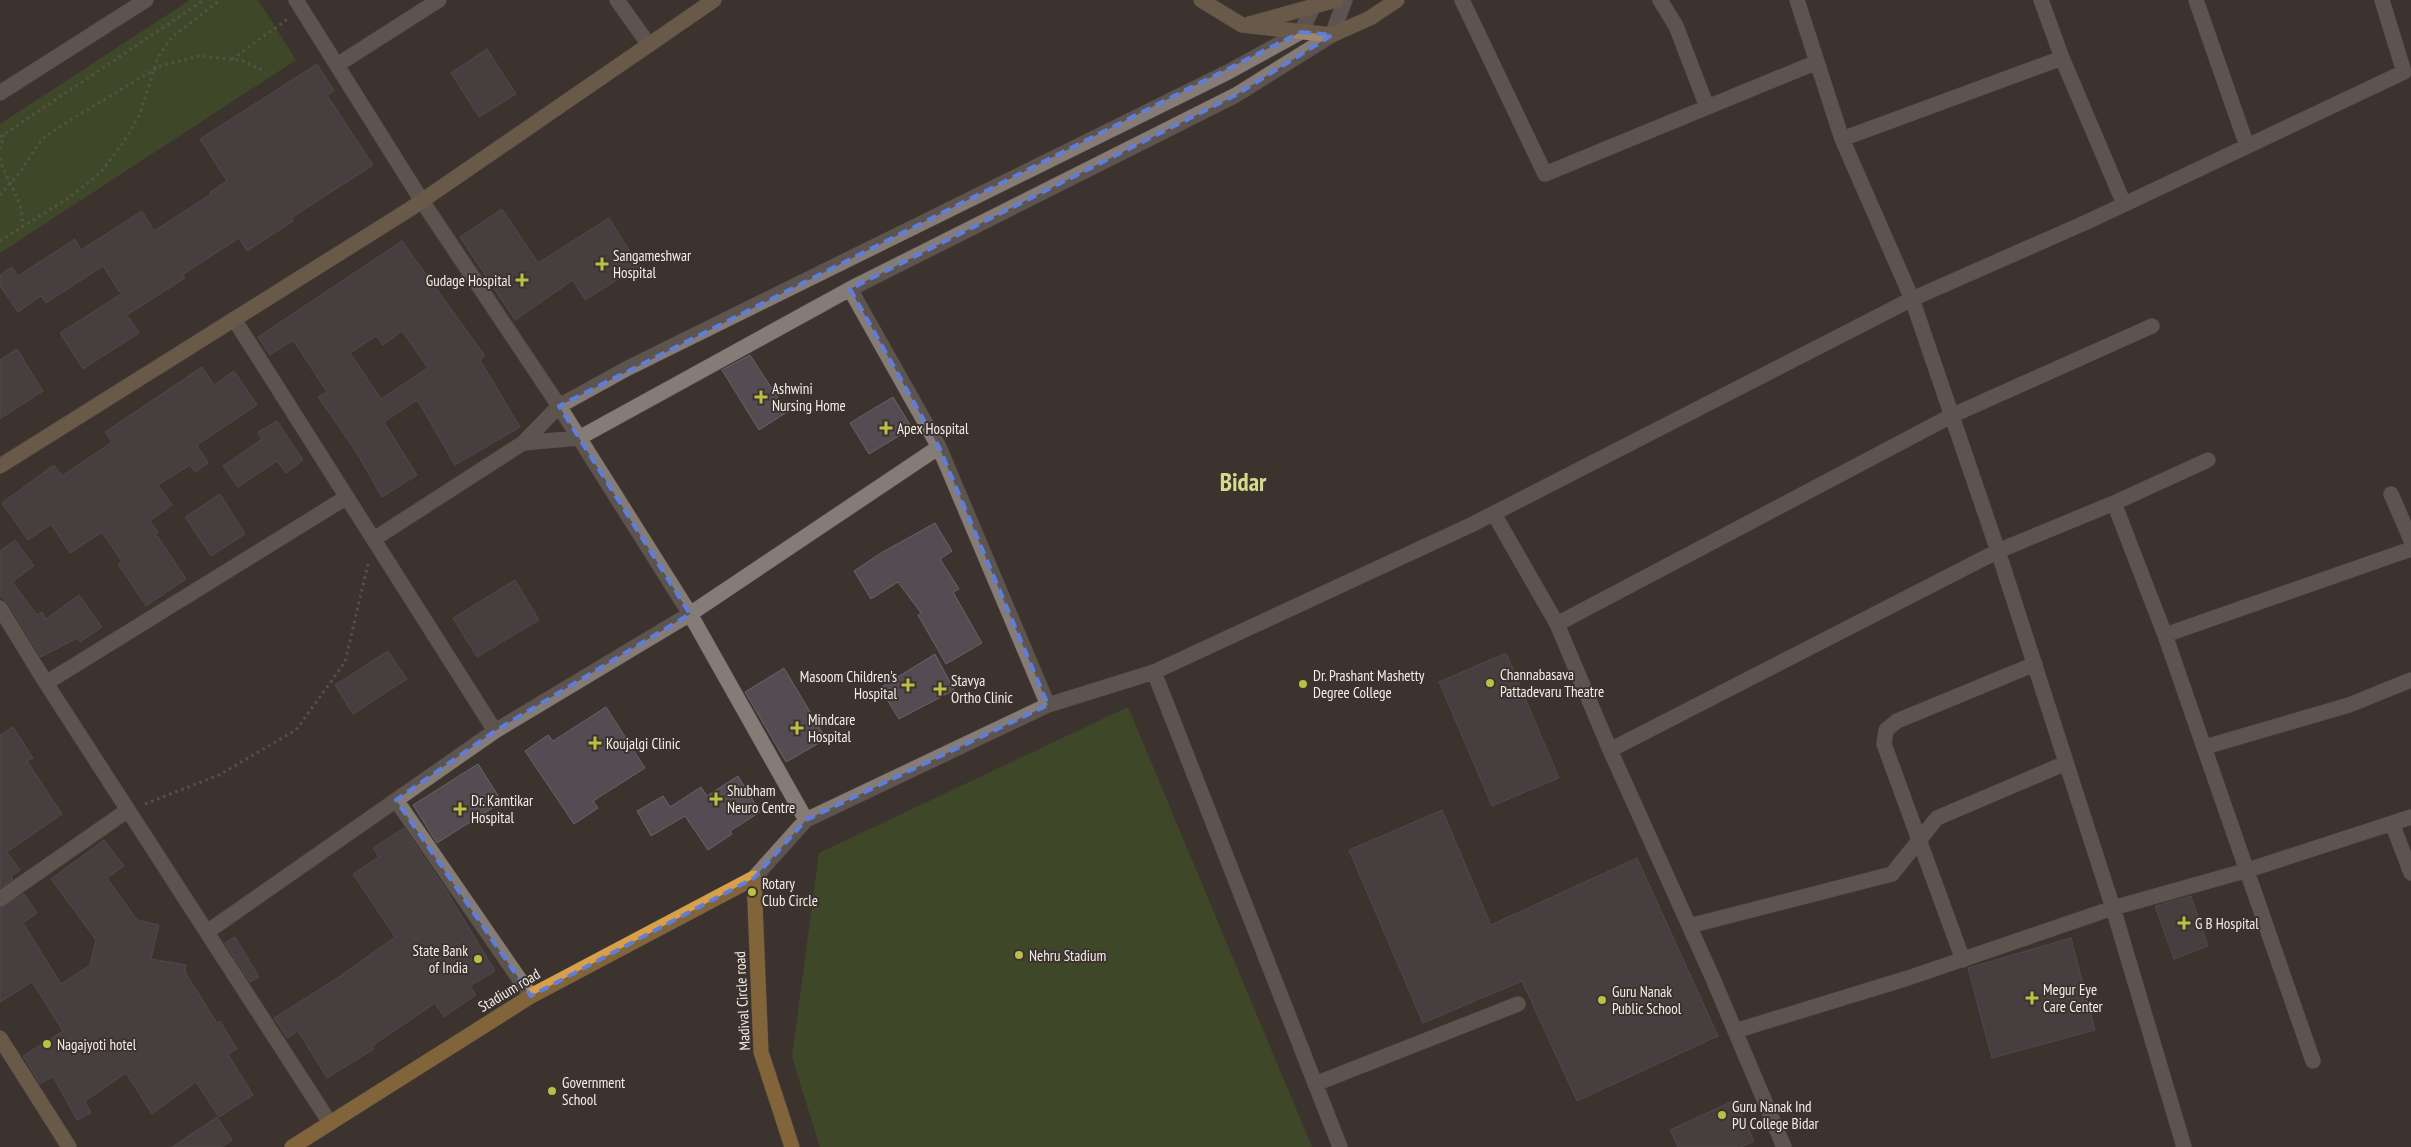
<svg xmlns="http://www.w3.org/2000/svg" width="2411" height="1147" font-family="'PT Sans Narrow',sans-serif">
<rect width="100%" height="100%" fill="#3c332f"/>
<path fill="#416221" d="M190,0H258L296,60L0,253V124Z
M1128,707L1312,1147H820L792,1057L819,853Z"/>
<path fill="#534c53" stroke="#696269" fill-rule="evenodd" d="M487,49L516,94L479,117L451,73Z
M317,64L334,91L327,95L373,165L291,218L293,221L247,251L239,238L182,275L185,278L127,315L139,333L83,369L60,333L121,294L103,266L46,303L41,296L18,312L0,286V275L12,267L18,276L75,239L81,250L142,211L154,231L211,194L210,192L227,181L200,139Z
M502,209L538,263L609,218L639,266L585,300L573,280L515,320L460,237Z
M402,241L485,356L480,360L520,427L455,465L418,401L414,402L384,422L417,475L382,497L355,450L318,397L327,392L293,340L270,355L258,337ZM402,331L428,368L381,399L350,353L376,336L383,345Z
M17,349L43,391L0,419V360Z
M750,355L787,412L759,430L722,370Z
M202,367L214,385L234,371L257,405L197,445L208,463L195,472L190,465L158,485L172,505L150,521L158,532L156,534L186,579L146,606L118,564L122,562L102,532L70,553L51,524L28,540L2,503L54,465L62,476L112,442L105,432Z
M893,397L912,428L869,454L850,423Z
M277,421L303,460L286,473L277,461L238,487L223,466L262,439L258,432Z
M220,494L245,534L211,556L185,517Z
M935,523L952,551L940,559L959,589L953,592L982,643L946,664L918,615L921,613L898,582L871,599L854,571L881,553Z
M15,540L34,566L12,582L37,615L42,612L46,619L79,595L102,627L80,642L77,638L41,657L8,603L0,596V551Z
M515,580L539,620L477,657L453,618Z
M388,651L407,679L353,714L335,685Z
M1506,653L1559,778L1492,806L1439,682Z
M935,654L954,690L899,719L880,688Z
M784,668L826,739L786,762L745,692Z
M606,707L645,768L593,801L598,808L574,824L525,751L548,735L553,741Z
M13,727L33,758L27,761L62,814L7,852L20,870L11,876L13,879L0,888V735Z
M478,764L502,802L437,843L413,805Z
M738,776L760,812L730,831L732,834L708,850L685,816L651,836L637,811L663,796L670,807L701,787L707,796Z
M1442,810L1491,925L1637,858L1718,1036L1577,1101L1522,981L1423,1023L1349,850Z
M404,828L445,888L495,971L470,986L476,995L444,1017L435,1003L372,1046L374,1049L327,1078L298,1031L287,1038L274,1018L339,977L395,937L353,874L379,857L373,848Z
M104,840L124,866L107,878L137,920L159,925L151,959L186,965L185,972L217,1023L220,1021L237,1049L228,1054L253,1095L219,1117L196,1082L152,1114L126,1073L85,1101L91,1113L77,1120L53,1076L40,1084L23,1056L63,1031L32,982L0,1002V908L24,894L37,913L23,923L61,984L90,965L96,940L51,879Z
M2191,896L2208,946L2174,959L2155,906Z
M235,937L259,977L250,982L225,943Z
M2071,938L2095,1030L1992,1058L1968,968Z
M1735,1100L1754,1141L1741,1147H1678L1670,1130Z
M217,1117L232,1140L222,1147H172Z"/>
<g fill="none" stroke-linecap="round" stroke-linejoin="round">
<defs>
<path id="street" d="M296,0L422,201L559,406L690,614L806,820
M617,0L649,45
M1462,0L1545,174L1817,62
M1660,0L1676,26L1707,107
M1797,0L1842,139L1912,299L1998,551L2113,908L2184,1147
M2041,0L2062,58
M2196,0L2247,146
M337,65L439,0
M0,93L146,0
M1842,139L2062,58L2124,204
M234,319L495,731
M523,443L579,438L850,289L1236,95L1332,35L1345,0
M2391,494L2411,540
M2114,503L2165,635L2313,1061
M1494,514L1557,624L1610,750L1714,981L1784,1147
M374,539L523,443L559,406L628,368L1228,72L1301,32L1314,5
M0,608L46,683L330,1123
M1557,624L1951,416L2152,326
M2165,635L2411,549
M1154,672L1340,1147
M46,683L347,497
M1048,705L1154,672L1473,524L1912,299L2089,221L2404,72L2382,0
M2205,747L2349,705L2411,680
M1610,750L1998,551L2114,503L2208,460
M396,800L531,996
M2392,823L2411,873
M754,878L806,820L1048,705L939,447L850,289
M0,899L128,810
M1689,926L1892,874L1937,818L2066,763
M207,932L495,731L690,614L939,447
M1963,960L1884,744L1886,730L1897,721L2035,664
M1735,1031L1908,978L2113,908L2248,870L2411,817
M1315,1084L1518,1004"/>
<path id="secondary" d="M1201,0L1242,25L1332,35L1370,18L1397,0
M1249,24L1336,0
M0,466L410,209L714,0
M0,1038L69,1147"/>
<path id="highway" d="M292,1147L531,996L754,878L761,1052L792,1147"/>
</defs>
<use href="#street" stroke="#59524e" stroke-width="16"/>
<use href="#secondary" stroke="#59524e" stroke-width="16"/>
<use href="#highway" stroke="#59524e" stroke-width="16"/>
<path stroke="#7a726e" stroke-width="3" stroke-dasharray="2.5 4" stroke-linecap="butt" d="M232,59L289,18
M0,137L204,0
M0,149L4,135
M0,158C6,183 25,200 22,227
M0,195L20,172L42,139L67,122L160,66L199,56L241,60L266,72
M0,241L70,197L101,172L123,143L140,114L158,57L172,37L220,0
M145,804L219,775L296,730L345,662L368,564"/>
<use href="#street" stroke="#867c77" stroke-width="15"/>
<use href="#secondary" stroke="#9f8769" stroke-width="15"/>
<use href="#highway" stroke="#d8a049" stroke-width="15"/>
</g>
<path d="M0 0H2411V1147H0ZM1301,32L1332,35L1236,95L850,289L939,447L1048,705L806,820L754,878L531,996L396,800L495,731L690,614L559,406Z" fill="#3c332f" fill-opacity=".55" fill-rule="evenodd"/>
<path fill="none" stroke="#5e7ede" stroke-width="4" stroke-dasharray="10 6" stroke-linejoin="round" d="M1301,32L1332,35L1236,95L850,289L939,447L1048,705L806,820L754,878L531,996L396,800L495,731L690,614L559,406Z"/>
<g fill="#bbc045" stroke="#3c332f" stroke-width="2">
<path d="M599.5 256.5h5v5h5v5h-5v5h-5v-5h-5v-5h5z"/>
<path d="M519.5 272.5h5v5h5v5h-5v5h-5v-5h-5v-5h5z"/>
<path d="M758.5 389.5h5v5h5v5h-5v5h-5v-5h-5v-5h5z"/>
<path d="M883.5 420.5h5v5h5v5h-5v5h-5v-5h-5v-5h5z"/>
<circle cx="1490" cy="683" r="5"/>
<circle cx="1303" cy="684" r="5"/>
<path d="M905.5 677.5h5v5h5v5h-5v5h-5v-5h-5v-5h5z"/>
<path d="M937.5 681.5h5v5h5v5h-5v5h-5v-5h-5v-5h5z"/>
<path d="M794.5 720.5h5v5h5v5h-5v5h-5v-5h-5v-5h5z"/>
<path d="M592.5 735.5h5v5h5v5h-5v5h-5v-5h-5v-5h5z"/>
<path d="M713.5 791.5h5v5h5v5h-5v5h-5v-5h-5v-5h5z"/>
<path d="M457.5 801.5h5v5h5v5h-5v5h-5v-5h-5v-5h5z"/>
<circle cx="752" cy="892" r="5"/>
<path d="M2181.5 915.5h5v5h5v5h-5v5h-5v-5h-5v-5h5z"/>
<circle cx="1019" cy="955" r="5"/>
<circle cx="478" cy="959" r="5"/>
<path d="M2029.5 990.5h5v5h5v5h-5v5h-5v-5h-5v-5h5z"/>
<circle cx="1602" cy="1000" r="5"/>
<circle cx="47" cy="1044" r="5"/>
<circle cx="552" cy="1091" r="5"/>
<circle cx="1722" cy="1115" r="5"/>
</g>
<g text-anchor="middle" dominant-baseline="central" stroke-width="4" stroke-linejoin="round" paint-order="stroke">
<g font-size="15" fill="#f4eeeb" stroke="#3c332f" text-anchor="start">
<text x="613" y="255">Sangameshwar<tspan x="613" dy="17">Hospital</tspan></text>
<text x="511" y="280" text-anchor="end">Gudage Hospital</text>
<text x="772" y="388">Ashwini<tspan x="772" dy="17">Nursing Home</tspan></text>
<text x="897" y="428">Apex Hospital</text>
<text x="1500" y="674">Channabasava<tspan x="1500" dy="17">Pattadevaru Theatre</tspan></text>
<text x="1313" y="675">Dr. Prashant Mashetty<tspan x="1313" dy="17">Degree College</tspan></text>
<text x="897" y="676" text-anchor="end">Masoom Children's<tspan x="897" dy="17">Hospital</tspan></text>
<text x="951" y="680">Stavya<tspan x="951" dy="17">Ortho Clinic</tspan></text>
<text x="808" y="719">Mindcare<tspan x="808" dy="17">Hospital</tspan></text>
<text x="606" y="743">Koujalgi Clinic</text>
<text x="727" y="790">Shubham<tspan x="727" dy="17">Neuro Centre</tspan></text>
<text x="471" y="800">Dr. Kamtikar<tspan x="471" dy="17">Hospital</tspan></text>
<text x="762" y="883">Rotary<tspan x="762" dy="17">Club Circle</tspan></text>
<text x="2195" y="923">G B Hospital</text>
<text x="468" y="950" text-anchor="end">State Bank<tspan x="468" dy="17">of India</tspan></text>
<text x="1029" y="955">Nehru Stadium</text>
<text x="2043" y="989">Megur Eye<tspan x="2043" dy="17">Care Center</tspan></text>
<text x="1612" y="991">Guru Nanak<tspan x="1612" dy="17">Public School</tspan></text>
<text x="57" y="1044">Nagajyoti hotel</text>
<text x="562" y="1082">Government<tspan x="562" dy="17">School</tspan></text>
<text x="1732" y="1106">Guru Nanak Ind<tspan x="1732" dy="17">PU College Bidar</tspan></text>
</g>
<g font-size="15" fill="#f4eeeb" stroke="#3c332f">
<text transform="translate(509 990) rotate(-31)">Stadium road</text>
<text transform="translate(742 1001) rotate(-93)">Madival Circle road</text>
</g>
<g font-size="25" font-weight="bold" fill="#d5db8d" stroke="#3c332f">
<text x="1243" y="482">Bidar</text>
</g>
</g>
</svg>
